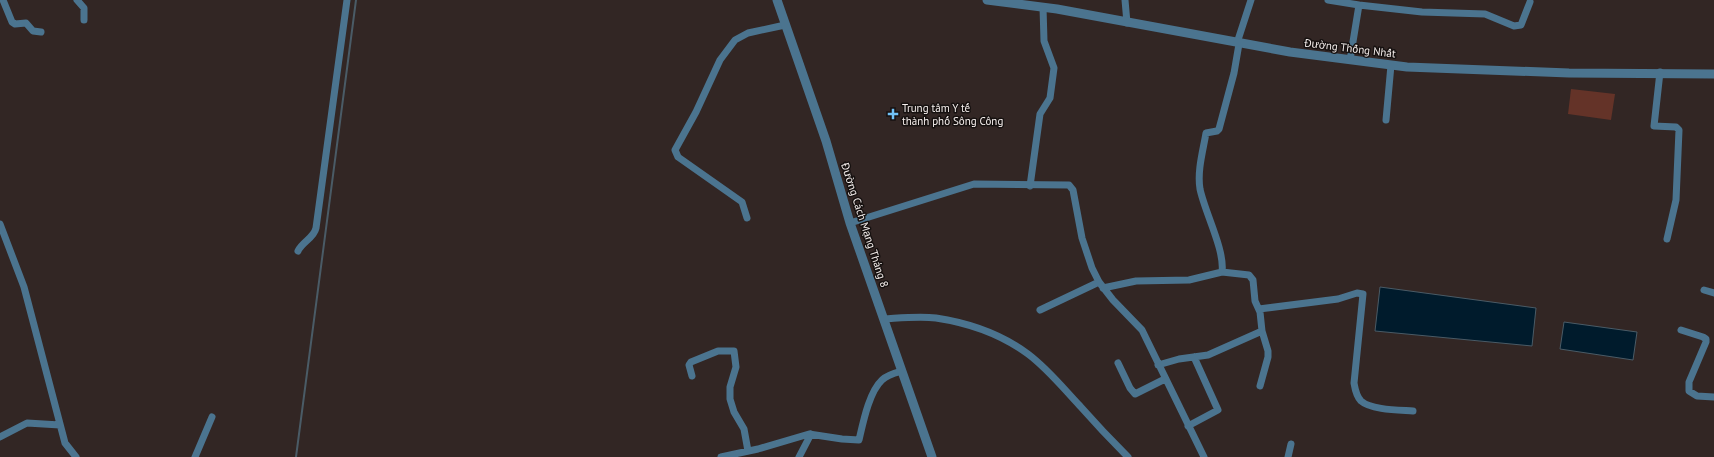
<svg xmlns="http://www.w3.org/2000/svg" width="1714" height="457" font-family="'PT Sans',sans-serif">
<rect width="100%" height="100%" fill="#322624"/>
<path fill="#643328" d="M1571,89L1615,94L1611,120L1568,114Z"/>
<path fill="#001b2c" stroke="#4a5b66" d="M1380,287L1536,308L1532,346L1375,331Z
M1564,322L1637,332L1633,360L1560,349Z"/>
<g fill="none" stroke-linecap="round" stroke-linejoin="round">
<path stroke="#4a5b66" stroke-width="2" d="M296,457L356,0"/>
<path stroke="#4b748f" stroke-width="7" d="M3,0L12,22L15,24L26,23L33,31L41,32
M77,0L84,8V20
M1125,0L1127,23
M1328,0L1359,5L1422,12L1485,14L1514,26L1521,25L1530,2
M1237,43L1251,0
M1350,60L1359,5
M1660,72L1654,126L1676,127L1679,130L1676,200L1667,239
M1386,120L1391,65
M1030,186L1040,114L1050,98L1054,68L1044,41L1043,7
M747,218L742,202L678,157L675,150L696,112L720,60L735,40L748,33L785,25
M850,223L974,184L1069,185L1073,190L1082,238L1092,268L1099,282L1113,300L1142,330L1204,457
M0,224L24,287L65,443L76,457
M298,251C302,242 314,238 316,228L347,0
M1222,272C1225,250 1205,213 1200,189C1197,171 1203,151 1206,133L1217,131L1219,129L1234,73L1239,44
M1103,288L1136,281L1189,280L1222,272L1249,275L1253,280L1255,301L1260,312L1262,331L1268,351V357L1260,386
M1704,290L1714,293
M1259,309L1338,299L1357,293L1363,294L1354,383C1355,389 1356,396 1361,401C1371,410 1400,410 1413,411
M1040,310L1099,282
M884,319C901,318 919,316 936,318C969,323 1001,334 1028,354C1048,369 1063,388 1080,406C1095,423 1111,440 1128,457
M1681,330L1703,337L1706,339V342L1689,382V391L1697,396L1714,397
M1118,363L1130,388L1135,394L1165,379
M1158,365L1179,359L1208,355L1262,331
M692,376L689,365L691,362L718,351H734L736,367L730,387V399L734,412L744,429L748,451
M1188,426L1218,410L1194,357
M0,437L27,423L60,425
M195,457L212,417
M721,457L758,449L809,434L842,439L859,440C863,423 869,392 882,380C887,375 895,373 902,371
M799,457L811,434
M1288,457L1291,444"/>
<path stroke="#4b748f" stroke-width="9" d="M777,0L826,141L850,223L932,457
M987,0L1057,9L1290,52L1407,67L1569,73L1714,74"/>
</g>
<path fill="#71c1f5" stroke="#161110" stroke-width="1.5" d="M891 108h4v4h4v4h-4v4h-4v-4h-4v-4h4z"/>
<g text-anchor="middle" dominant-baseline="central" stroke-width="3" stroke-linejoin="round" paint-order="stroke">
<g font-size="11" fill="#f7f0ee" stroke="#161110">
<text transform="translate(1350 48) rotate(7)">Đường Thống Nhất</text>
<text transform="translate(865 225) rotate(72)">Đường Cách Mạng Tháng 8</text>
</g>
<g font-size="11" fill="#f7f0ee" stroke="#161110" text-anchor="start">
<text x="902" y="108">Trung tâm Y tế<tspan x="902" dy="13">thành phố Sông Công</tspan></text>
</g>
</g>
</svg>
